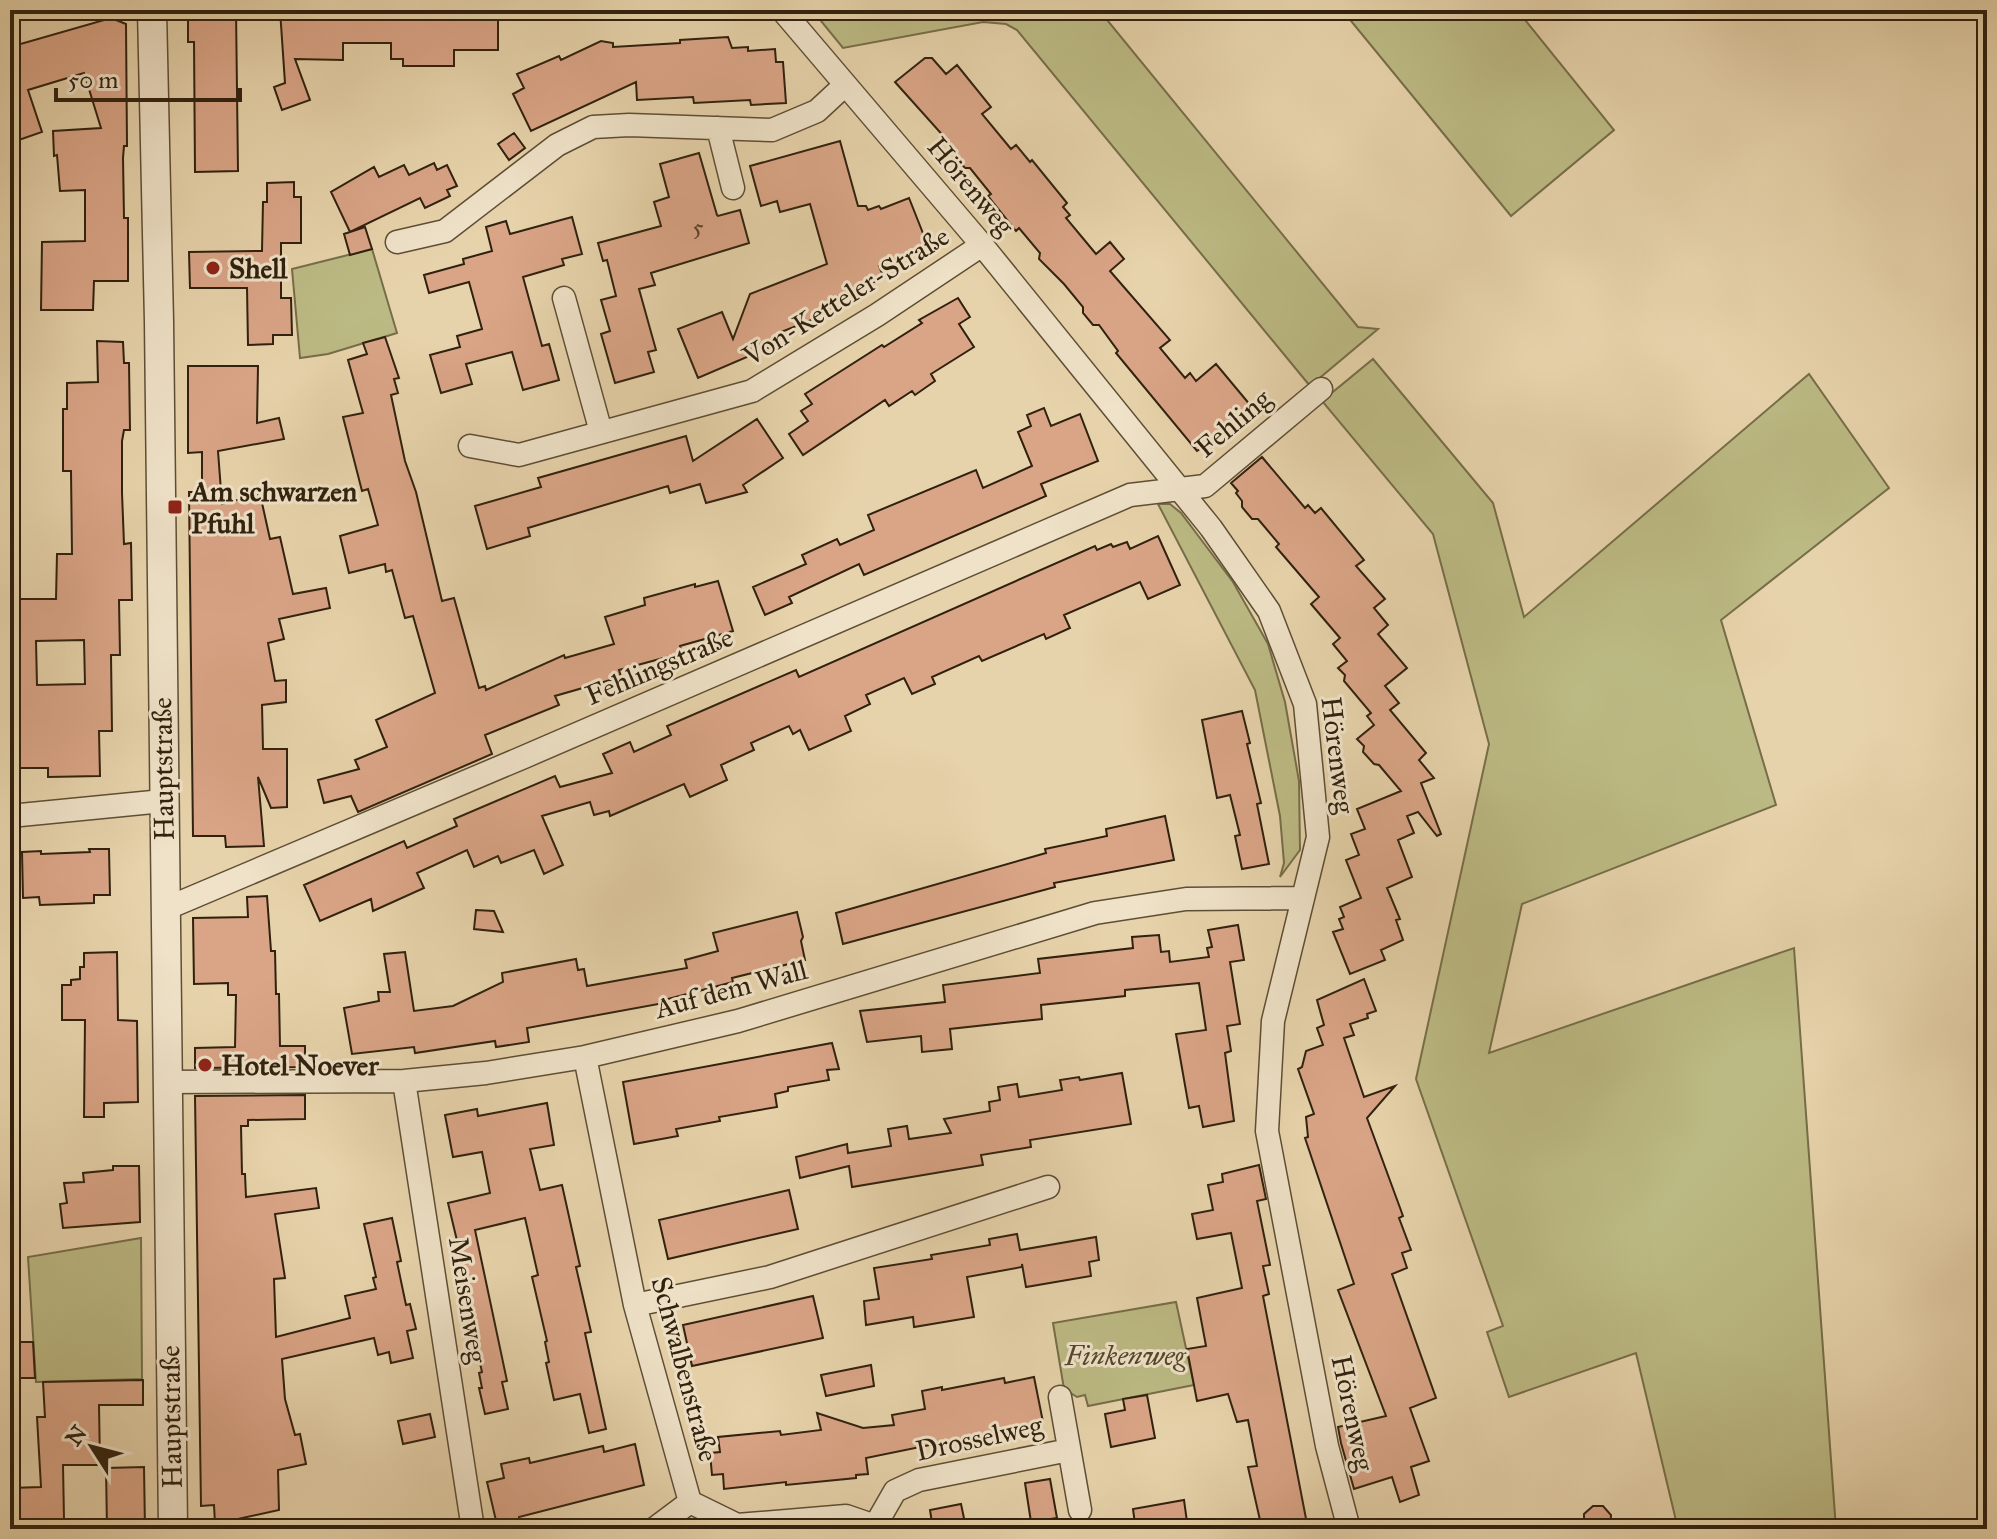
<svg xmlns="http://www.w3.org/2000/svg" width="1997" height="1539" font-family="'IM FELL Great Primer',serif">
<rect width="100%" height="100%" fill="#e7d3ab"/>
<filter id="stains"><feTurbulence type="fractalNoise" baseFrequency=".0025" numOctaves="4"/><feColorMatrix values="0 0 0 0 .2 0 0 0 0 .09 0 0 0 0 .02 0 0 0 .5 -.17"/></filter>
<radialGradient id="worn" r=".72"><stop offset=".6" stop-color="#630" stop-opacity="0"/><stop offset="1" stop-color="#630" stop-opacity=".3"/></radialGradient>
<path fill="#bcba84" stroke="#766e49" stroke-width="2" d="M812,10H1099L1358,327L1378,329L1310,386L1017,30L1006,24L983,22L843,48Z
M1342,10H1517L1614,130L1511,216Z
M372,249L397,333L328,354L300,358L292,269Z
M1373,359L1493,503L1524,617L1809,374L1889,488L1721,620L1776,805L1522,904L1489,1053L1794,948L1836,1529H1678L1636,1353L1509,1397L1487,1332L1503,1326L1416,1079L1489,744L1433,534L1322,401Z
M1158,504H1170L1181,513L1233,582L1268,644L1285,702L1299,781L1300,850L1280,877L1284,863L1280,816L1255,690Z
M141,1238L142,1379L36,1382L28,1257Z
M1176,1302L1194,1385L1088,1406L1085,1395L1077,1397L1064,1389L1053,1323Z"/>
<path fill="#daa587" stroke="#30210e" stroke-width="2" fill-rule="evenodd" d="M188,10H236L238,171L195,172L194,42H188Z
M280,10H498V50H454V66H403V59H391V43H343V60L295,59L310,100L282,110L274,87L285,83Z
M111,18L126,24L127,146H124L123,158L124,218H128V281H94L93,310H41L42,242L85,241V190L60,191L57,155L54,156L53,131L101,128L84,73L28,90L42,132L10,143V47Z
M728,37L732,48L748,47V51L775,49L776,62H783L786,103L751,105L750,100L694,103L693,97L637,100L636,82L531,131L513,94L524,88L517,74L559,56L561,60L601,41L613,43V47L680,43V40Z
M925,58H932L946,74L957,65L991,107L982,114L1011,149L1016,145L1030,162L1032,160L1067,203L1063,207L1070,215L1066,218L1096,254L1110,242L1124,259L1110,271L1170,340L1160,348L1185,378L1190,373L1196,381L1216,364L1251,406L1207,444L1197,451L1116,353L1118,351L1099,325H1093L1083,313V307L1064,284L1039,259L1040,253L1019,228L1016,231L988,196L991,194L970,168H965L955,156L956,150L895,82Z
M514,133L525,148L509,160L498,144Z
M840,141L858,206H866L868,210L879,206L881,209L909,198L928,246L879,266L884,278L829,300L834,311L781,332L784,341L698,378L678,329L722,312L733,339L750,294L827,264L810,204L780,212L777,201L761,206L750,166Z
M699,153L717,215L718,216L740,210L749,243L651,273L655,285L639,289L656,350L648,352L654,372L615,383L601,334L610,331L601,300L616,296L607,260L603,261L598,243L661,226L654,202L669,197L660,164Z
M434,163L437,170L447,165L457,186L447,190L450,196L425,208L420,198L350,232L331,192L374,167L379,177L404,165L409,175Z
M294,182V197H301V243H281V298H291L292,335H273V344L248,345L247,288H190L189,252L262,251L263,202H267V183Z
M572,217L582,254L562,259L564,265L523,277L542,346L549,344L559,380L523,390L512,352L466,364L472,384L441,393L430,355L460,347L457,336L482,329L469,282L429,293L424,275L464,264L463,259L492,251L486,227L506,221L510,234Z
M365,227L372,249L350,255L344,234Z
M958,298L970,317L959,324L974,347L931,374L935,381L915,395L912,391L889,406L885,400L803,455L789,434L808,421L801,411L812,404L805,394L882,345L884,347L922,323L919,320Z
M385,337L399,378L394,379L398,393L391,395L405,461L416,492L442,601L454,598L479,688L485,686L486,690L564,655L565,658L614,644L605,617L645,605L644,598L695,584V587L718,581L733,631L680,646L682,653L619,670L621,677L555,696L559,705L485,735L492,754L358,812L351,796L324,803L318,780L359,769L355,760L387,747L376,720L435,693L413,616L405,618L392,570L386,572L385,564L349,573L340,536L378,525L368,489L362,491L343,417L363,413L348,360L367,354L363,343Z
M97,341L123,342L124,363H129L130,430H124L122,441V493L124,544L131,543L132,600H119L120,655H111L112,731H99L100,776L48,777V768H10V720L19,719L13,599H56L57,554H72L71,471H63V409H67V383L98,382ZM84,640L85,684L37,685L36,641Z
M188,366H258L257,423L279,418L284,439L218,451L222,504L260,494L270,539L280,537L293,594L326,588L330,608L279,619L284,639L268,643L275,681L286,680V702L262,705L263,749H287V807L271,808L258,777L264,846L226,847L225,836H193L189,492H202V452L188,453Z
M1044,408L1051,426L1080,414L1098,461L1041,484L1046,496L864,575L859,564L789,597L792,603L765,615L753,587L806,564L802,555L837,539L840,545L874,530L868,515L976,470L983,488L1032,466L1018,432L1031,426L1027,415Z
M757,419L783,458L743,485L747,492L706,503L700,484L670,493L668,486L528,528L530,536L487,549L475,506L541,487L538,478L686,436L693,461Z
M1262,457L1305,508L1308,505L1315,513L1321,508L1364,560L1356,566L1385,599L1374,608L1388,625L1378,634L1407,668L1385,686L1399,703L1390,710L1426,753L1419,760L1434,778L1421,783L1441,834L1437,836L1418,812L1407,816L1414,833L1398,840L1412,877L1387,888L1400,919L1396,920L1403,940L1381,950L1385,960L1350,974L1333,932L1343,929L1339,919L1344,917L1340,907L1361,898L1346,860L1359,855L1351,834L1365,829L1357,809L1401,791L1379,765L1374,764L1363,752L1364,746L1357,739L1374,725L1367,716L1371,713L1344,681L1345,675L1338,668L1347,661L1333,644L1340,638L1311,604L1319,597L1276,547L1279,544L1258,519H1252L1242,507V501L1236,493L1238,491L1231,483Z
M1158,536L1180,585L1148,599L1140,582L1064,615L1070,628L1046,639L1044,634L982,661L979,656L932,677L935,684L912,694L904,678L866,695L870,704L845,716L851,731L809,750L800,730L793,734L789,726L751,743L754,750L721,765L727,780L690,797L684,784L610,816L609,811L594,815L590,802L542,816L563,865L544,874L534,850L501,863L498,856L474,867L467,850L417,873L424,888L373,911L371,899L320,921L304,885L404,841L407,848L457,826L454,819L555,776L560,787L612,773L603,754L630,742L634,752L671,735L667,726L796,670L799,677L1095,546L1097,550L1111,544L1113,547L1127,542L1130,549Z
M1242,711L1250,743L1247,744L1261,803L1257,804L1269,864L1242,869L1235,836L1240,835L1230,795L1217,798L1202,720Z
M1165,816L1174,860L1054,883L1055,887L843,944L836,913L1046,853L1045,849L1107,836L1106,829Z
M89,849H109L110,895H94V903L40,905L39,897L23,898L22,852L41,851V854L90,852Z
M267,896L271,951H275L276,994H279L280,1046H305V1067L195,1068V1048L235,1047L236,995H228V983L194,984L193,918L248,917L247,897Z
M476,910L494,911L503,932L474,929Z
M797,912L803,937L801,941L805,960L732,978L733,982L664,1000V1003L527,1028L529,1042L496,1047L495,1041L415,1053L414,1047L352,1054L344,1008L379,1001L378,992H390L384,954L405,952L414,1011L453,1006L503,982L502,973L576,959L578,970L584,969L587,986L687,968L685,960L718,951L713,933Z
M1238,925L1244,960L1230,962L1240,1024L1227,1026L1231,1051L1225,1053L1234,1121L1203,1127L1199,1106L1189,1108L1176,1034L1206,1030L1199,983L1125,990V996L1041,1005L1042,1019L950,1029L952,1049L922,1052L921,1036L867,1042L860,1011L945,1002L943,985L1040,973L1038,959L1133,948L1132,937L1159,935L1161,952L1169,951L1170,962L1209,957L1207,948L1212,947L1208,930Z
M117,952L118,1020L137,1021L138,1102L104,1103V1117H84L85,1020H62V985H71V980L80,979V967H84V953Z
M1364,979L1376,1011L1367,1014L1368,1018L1350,1024L1354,1035L1344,1038L1364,1097L1395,1086L1367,1118L1403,1216L1399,1218L1411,1250L1402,1253L1407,1268L1392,1274L1436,1398L1410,1408L1429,1461L1411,1467L1419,1495L1400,1502L1392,1477L1354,1489L1341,1443L1338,1427L1386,1416L1338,1290L1354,1284L1305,1138L1308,1137L1306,1117L1314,1114L1298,1069L1302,1067L1306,1051L1323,1045L1317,1028L1324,1025L1317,1000Z
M832,1043L839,1069L827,1070L829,1080L788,1087V1091L775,1094L777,1107L719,1117L720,1121L676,1129L678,1136L634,1144L623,1082Z
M1122,1073L1131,1124L1030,1140L1031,1147L981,1155L983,1165L852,1187L849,1166L800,1178L796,1157L847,1144L848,1153L891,1146L888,1129L907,1126L909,1139L951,1133L944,1119L990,1111L989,1102L1000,1100L998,1087L1017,1084L1019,1097L1062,1090L1060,1080L1079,1077L1080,1080Z
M305,1095V1119L248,1120V1126H241L242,1174H245L246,1197L316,1188L319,1208L275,1214L285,1278L274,1279L276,1337L350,1318L345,1296L376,1289L373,1278L376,1277L364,1224L392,1218L401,1261L397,1262L406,1305L410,1304L416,1329L407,1331L413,1358L391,1363L389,1352L378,1355L374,1338L282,1359L285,1399L295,1435L300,1434L306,1464L278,1470L279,1510L215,1524L214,1505L201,1506L195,1096Z
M547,1103L554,1145L530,1149L540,1190L562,1185L580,1266L576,1267L591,1332L585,1333L606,1429L589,1433L580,1394L554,1400L546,1363L549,1362L545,1342L547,1341L532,1277L538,1275L525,1218L475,1230L507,1381L502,1382L508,1409L485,1414L479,1388H482L479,1373L482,1372L464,1292L456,1249H459L448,1203L490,1193L482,1152L453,1157L445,1115L477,1109L478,1116Z
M1259,1165L1266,1199L1257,1201L1270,1265L1263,1266L1269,1294L1263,1296L1308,1529H1262L1248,1467L1257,1466L1248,1420L1237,1422L1228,1394L1197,1401L1187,1349L1206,1346L1197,1298L1242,1288L1231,1233L1197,1239L1192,1214L1213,1210L1208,1185L1223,1182L1222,1174Z
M113,1166H139L140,1222L63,1228L60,1204L67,1203L64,1183L84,1182L83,1173L113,1170Z
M789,1190L798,1229L668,1259L659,1220Z
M1017,1234L1020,1250L1096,1237L1099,1260L1089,1262L1091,1276L1026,1287L1022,1264V1267L967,1277L974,1317L914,1327L913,1317L866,1325L864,1301L879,1299L874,1268L932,1259L931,1255L990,1245L989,1239Z
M813,1296L823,1338L692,1366L683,1325Z
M22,1342H33L35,1378H10V1343Z
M871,1365L874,1386L826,1396L821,1375Z
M1034,1377L1043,1422L866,1458L868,1474L856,1475V1478L786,1485V1482L724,1489L723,1474L712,1475L710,1453L720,1452L718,1437L780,1431L781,1435L821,1430L817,1413L863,1428L894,1425L892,1415L925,1409L922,1391L942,1387V1390L1004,1378L1005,1383Z
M143,1380V1405H99L100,1465H63L64,1519L10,1521V1488L41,1487L37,1417H45L43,1382Z
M1147,1395L1155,1438L1111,1447L1105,1414L1125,1410L1123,1399Z
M430,1414L435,1437L403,1444L398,1421Z
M635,1444L644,1485L519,1517V1520L497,1525L487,1482L504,1478L501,1464L529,1458L530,1463L603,1446L604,1452Z
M144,1467L145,1529H107L106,1468Z
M1050,1479L1057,1518L1031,1522L1025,1483Z
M1184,1500L1188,1529H1142L1135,1524L1133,1509Z
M961,1504L965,1523L959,1524L961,1529H933L930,1510Z
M1593,1506H1603L1611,1515L1610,1529H1584V1514Z"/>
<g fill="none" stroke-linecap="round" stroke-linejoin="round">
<defs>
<path id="minor" d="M782,10L982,245L1211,528L1269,611L1305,704L1318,837L1273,1021L1267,1131L1327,1446L1349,1529
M718,128L733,188
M397,242L445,231L557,145L593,127L629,125L772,130L817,111L845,85
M564,298L601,432
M470,446L519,455L752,391L877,315L982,245
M10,816L163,801
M165,909L524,757L1130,495L1205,486L1321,389
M585,1057L635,1305L690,1502L737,1525L846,1516L875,1526L878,1529
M404,1081L473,1529
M166,1082L404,1081L486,1073L585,1057L738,1021L1095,913L1186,899L1302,898
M635,1305L770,1277L1048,1187
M1060,1397L1080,1510
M875,1526L895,1491L919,1480L1069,1450
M654,1529L690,1502"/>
<path id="tertiary" d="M152,10L159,322L173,1529"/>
</defs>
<use href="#minor" stroke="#5e4e35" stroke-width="25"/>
<use href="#tertiary" stroke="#5e4e35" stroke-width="31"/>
<use href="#minor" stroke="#efe2c8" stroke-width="22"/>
<use href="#tertiary" stroke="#efe2c8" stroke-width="28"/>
</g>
<g fill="#8f2418" stroke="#efe2c8" stroke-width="3">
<circle cx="213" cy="268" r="8"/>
<rect x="167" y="499" width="16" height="16" rx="4"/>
<circle cx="205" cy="1065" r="8"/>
</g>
<g text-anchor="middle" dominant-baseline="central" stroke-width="6" stroke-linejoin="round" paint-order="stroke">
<g font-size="24" fill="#5a422c">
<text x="698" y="227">5</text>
</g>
<g font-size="28" fill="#30210e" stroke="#efe2c8">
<text transform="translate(971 186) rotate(50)">Hörenweg</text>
<text transform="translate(846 296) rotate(-32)">Von-Ketteler-Straße</text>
<text transform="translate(1233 423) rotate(-40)">Fehling</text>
<text transform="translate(659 666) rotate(-23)">Fehlingstraße</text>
<text transform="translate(1338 755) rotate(83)">Hörenweg</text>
<text transform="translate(163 769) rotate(-91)">Hauptstraße</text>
<text transform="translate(731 989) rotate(-15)">Auf dem Wall</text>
<text transform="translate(468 1300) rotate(81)">Meisenweg</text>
<text transform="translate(685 1369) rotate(75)">Schwalbenstraße</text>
<text transform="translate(1353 1413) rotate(78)">Hörenweg</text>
<text transform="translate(171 1417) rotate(-91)">Hauptstraße</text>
<text transform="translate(979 1438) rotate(-12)">Drosselweg</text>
</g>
<g font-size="28" font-weight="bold" fill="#30210e" stroke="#efe2c8" text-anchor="start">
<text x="229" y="268">Shell</text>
<text x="191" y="491">Am schwarzen<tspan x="191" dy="32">Pfuhl</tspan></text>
<text x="221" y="1065">Hotel Noever</text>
</g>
<g font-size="28" font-style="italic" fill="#53472c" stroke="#efe2c8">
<text x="1125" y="1355">Finkenweg</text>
</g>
</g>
<rect width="1997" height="1539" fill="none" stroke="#e7d3ab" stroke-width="40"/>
<rect x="12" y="12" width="1973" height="1515" fill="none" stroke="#30210e" stroke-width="4"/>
<rect x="20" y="20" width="1957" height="1499" fill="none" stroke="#30210e" stroke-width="2"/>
<g transform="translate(92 1447) rotate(306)" stroke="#efe2c8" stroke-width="6" paint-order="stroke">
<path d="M0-6L14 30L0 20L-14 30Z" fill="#30210e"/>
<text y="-12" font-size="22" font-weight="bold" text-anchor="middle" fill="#30210e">N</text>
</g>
<path d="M56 88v12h184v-12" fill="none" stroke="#30210e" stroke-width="4"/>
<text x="68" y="88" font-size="24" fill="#30210e" stroke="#efe2c8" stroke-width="6" paint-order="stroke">50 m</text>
<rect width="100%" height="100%" filter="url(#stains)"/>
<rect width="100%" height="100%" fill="url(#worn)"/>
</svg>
